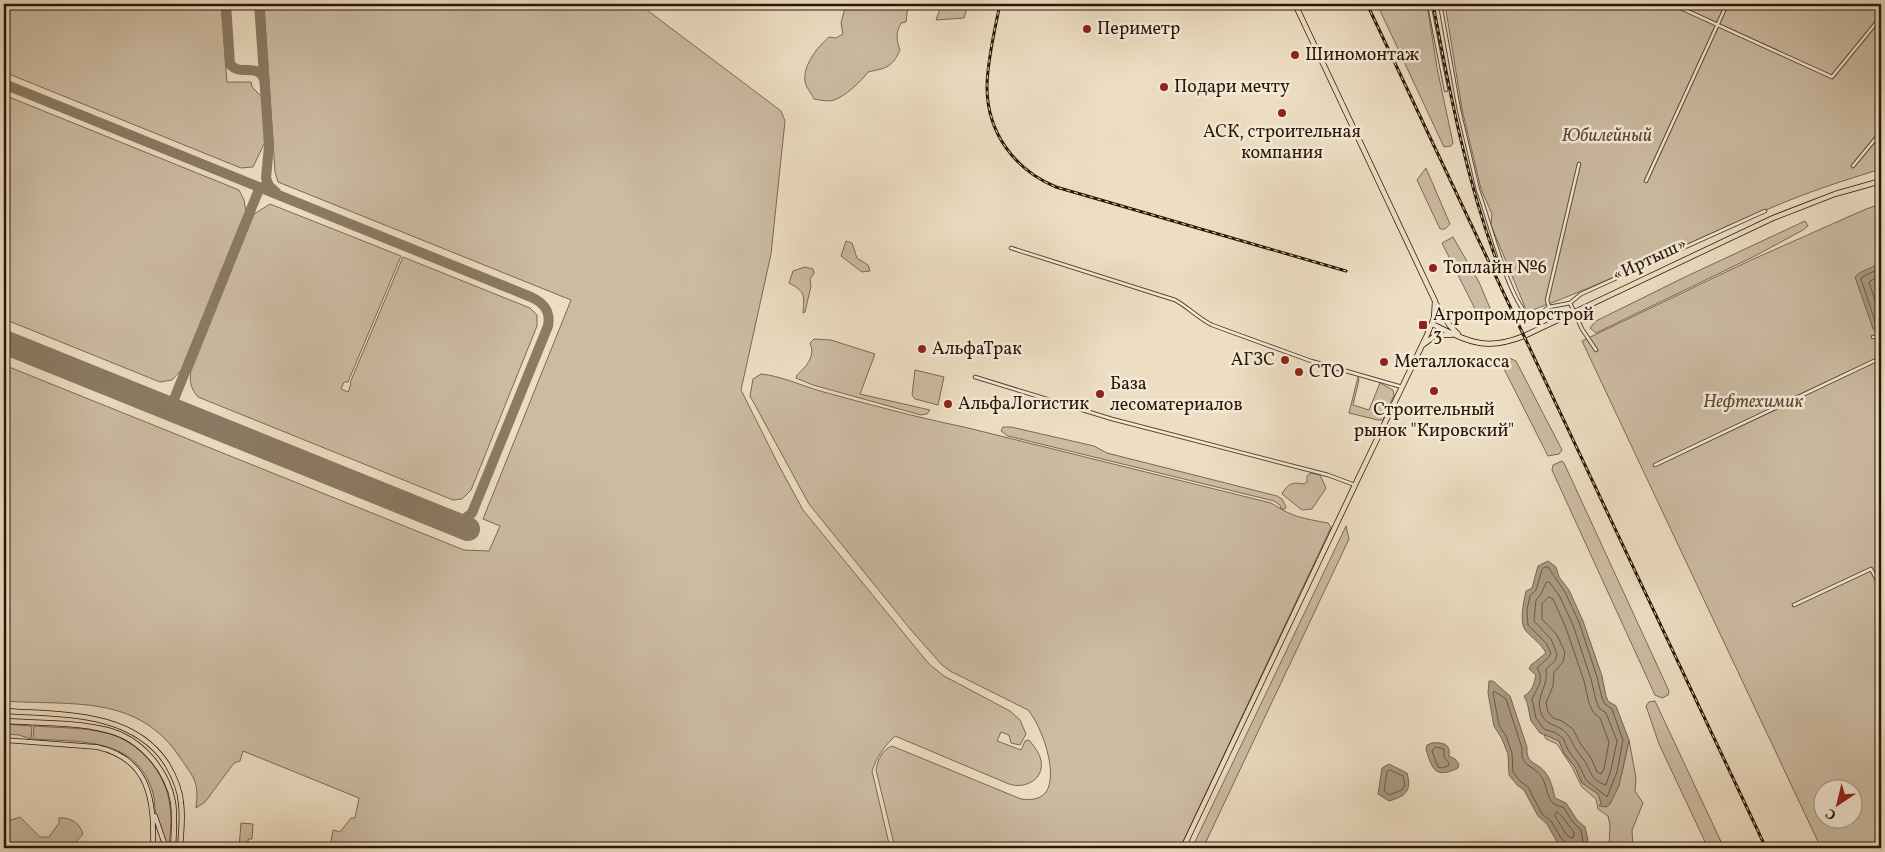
<svg xmlns="http://www.w3.org/2000/svg" width="1885" height="852" font-family="Vollkorn,serif">
<rect width="100%" height="100%" fill="#edddc2"/>
<filter id="stains"><feTurbulence type="fractalNoise" baseFrequency=".004" numOctaves="4"/><feColorMatrix values="0 0 0 0 .2 0 0 0 0 .09 0 0 0 0 .02 0 0 0 .5 -.17"/></filter>
<radialGradient id="worn" r=".72"><stop offset=".6" stop-color="#630" stop-opacity="0"/><stop offset="1" stop-color="#630" stop-opacity=".3"/></radialGradient>
<path fill="#ccbba2" stroke="#7a6954" fill-rule="evenodd" d="M4,4H221L227,82H251L252,87L262,97L265,142L253,167L241,168L4,72Z
M264,4H639L781,111L785,121L771,254L741,390L777,462L803,510L929,664L944,676L1010,711L1020,720L1026,734L1020,745L1011,743L1009,735L1001,732L997,741L1021,750L1025,741L1029,740C1033,745 1038,751 1040,757C1047,777 1027,790 1009,784L895,736C884,747 877,756 872,771L890,848H330L333,830L340,832L351,818H355L359,798L243,751L240,761L234,763L205,802L196,808C199,783 195,779 181,759C138,693 72,706 4,701V365L464,550L489,551L500,526L483,519L571,300L278,182L275,172Z
M846,4H908L906,22L901,23C896,33 896,39 900,50C892,68 886,68 868,72C862,81 844,97 834,100C827,102 821,100 814,99C812,94 808,90 806,85C800,69 817,47 829,37L836,38L843,34L841,23Z
M942,4H968L964,18L936,20Z
M1377,4H1427L1437,68L1453,143L1451,146L1444,147Z
M1445,4H1881V169C1845,180 1808,192 1773,207C1690,241 1611,282 1527,312L1491,225L1492,214L1481,189L1462,109Z
M4,95L239,190L244,200L246,212L183,368L172,380L160,382L4,319Z
M1426,168L1450,224L1445,229H1440L1417,180Z
M270,204L401,256L348,382H344L341,389L348,392L351,384L350,383L403,257L530,308L537,315V326L471,490L462,499L453,500L198,397C191,389 189,381 191,371L254,214Z
M1881,204V848H1821L1582,341L1749,261L1866,209ZM1822,790H1852V820H1822Z
M1805,221L1808,226L1803,230L1755,256L1596,333L1590,328L1596,321L1685,277Z
M1453,237L1479,282L1492,313L1486,317L1477,313L1442,243Z
M846,241L852,243L857,258L868,265L870,271L862,272L841,256Z
M805,267L813,269L814,273L810,279L811,286L805,312L803,313C804,295 806,292 789,283L793,271Z
M814,339L831,340L875,354L860,394L930,410L927,414L921,415L813,385L796,378L797,375C806,367 816,356 810,343Z
M1509,358L1516,361L1562,450L1559,454L1548,456L1501,363Z
M915,370L944,377L938,405L915,399L912,395Z
M761,374C781,376 800,385 820,391C868,404 915,417 964,427L1271,503L1281,509L1280,505L1274,501L1008,436L1001,431L1003,427H1011L1094,446L1107,453L1277,496L1282,499L1286,507L1285,509H1281C1296,518 1312,520 1328,523L1331,527L1326,538L1180,848H895L876,770C878,759 882,750 892,746L1021,799C1030,800 1040,800 1046,792C1059,773 1041,725 1028,710L950,671L942,665L911,630L809,504L750,396L753,379Z
M1358,377L1359,380L1353,405L1369,410L1380,383L1393,390L1394,395L1383,420H1378L1349,413Z
M1562,461L1564,463L1669,691L1668,695L1662,698L1655,695L1552,470L1553,465Z
M1311,473L1320,475L1326,488L1312,509L1302,510L1282,494C1288,483 1292,482 1304,484L1307,482V476Z
M1346,526L1349,539L1203,848H1192Z
M1655,701L1724,848H1708L1659,744L1646,706L1649,702Z
M4,724L32,726L31,739L19,735L4,734Z
M34,726C58,728 83,727 106,733C140,741 166,773 170,806C172,820 170,834 169,848C164,839 158,824 156,813C154,806 155,800 153,793C137,737 80,742 33,739Z
M1544,735L1553,737L1559,741L1564,753L1575,767L1582,783L1598,794L1601,803L1610,804L1622,773L1629,740L1636,778L1635,791L1643,803L1632,830L1633,848H1609L1610,825L1608,816L1598,809L1596,799L1582,787L1572,767L1557,744L1546,739Z
M20,817L40,837H49L59,823V818C70,817 80,823 83,834L74,844L75,848H4V827L11,820Z
M241,823L253,824L252,839H248V848H239Z"/>
<path fill="#aa9a82" stroke="#766650" d="M1881,263V332L1873,329L1872,326L1855,277L1859,273Z
M1548,561L1556,567L1559,577L1569,590L1583,621L1602,676L1606,696L1608,701L1616,706L1629,740L1619,786L1610,804L1606,807L1599,806L1601,803L1598,794L1582,783L1575,767L1564,753L1559,741L1540,733L1531,721L1527,702L1524,696C1532,691 1534,685 1536,675L1529,669L1531,665L1546,653C1541,643 1532,638 1525,630C1519,621 1524,601 1526,591L1532,588L1538,566Z
M1489,681H1493L1510,696L1527,747C1526,765 1536,761 1545,772C1551,780 1553,789 1555,798L1566,803L1577,820L1585,827L1588,840L1585,848H1565L1557,842L1547,824L1538,816L1524,790L1517,785L1509,775L1508,754L1502,739L1494,726L1488,693Z
M1432,743C1443,742 1451,744 1449,756L1455,759L1459,764L1458,768C1436,779 1432,770 1426,749L1427,745Z
M1389,764L1407,773C1412,791 1406,796 1389,801L1378,794L1382,768Z"/>
<g fill="none" stroke-linecap="round" stroke-linejoin="round">
<path stroke="#6a5844" stroke-width="1" d="M1881,268L1862,277L1861,279L1876,324L1881,327
M1881,275L1869,282L1881,319
M1545,567H1548L1565,592L1579,622L1597,677L1602,698L1605,704L1612,709L1623,740L1617,772L1607,797L1586,780L1579,765L1568,750L1563,738L1556,733L1544,729L1536,718L1532,699L1540,683V674L1537,668L1549,657L1551,653L1546,643L1528,625L1527,610L1530,596L1536,590L1542,570Z
M1549,582L1559,595L1573,625L1591,679L1596,700L1599,708L1606,713L1617,741L1611,770L1606,785C1590,780 1592,772 1584,760C1580,755 1576,750 1573,744C1571,741 1570,737 1567,734C1557,722 1545,728 1540,710C1536,696 1549,685 1546,669L1555,661L1557,654L1551,639L1534,621L1536,600L1541,594L1546,583Z
M1549,597L1553,599L1566,628L1584,681L1589,703L1593,712L1600,718L1609,742L1604,769L1601,774L1597,772L1591,758L1580,743L1573,729L1562,721L1553,718L1548,712L1546,703L1553,686L1554,672L1563,662L1565,652L1557,635L1542,619V604Z
M1436,747L1444,749V757L1449,763L1448,766L1442,768L1438,767L1432,751Z
M1390,770L1403,776L1405,785L1402,790L1389,795L1384,791L1387,772Z
M1557,812C1564,816 1568,826 1574,832L1573,838H1571L1566,834L1555,816Z
M1567,848V844L1561,838L1551,821L1542,814L1528,787L1520,781L1513,772L1512,753L1506,736L1499,725L1493,693L1494,691L1506,699L1522,748C1520,767 1532,764 1541,776C1547,784 1546,795 1552,802C1554,805 1559,806 1563,807L1573,822L1581,830L1583,841L1580,848"/>
<path stroke="#8b7a64" stroke-width="10" d="M226,4L230,64C239,77 257,62 264,79
M259,4L269,146L266,178L269,186L276,192
M4,84L531,297C544,303 551,311 548,326L472,513L463,520L450,522
M170,409L260,187"/>
<path stroke="#8b7a64" stroke-width="24" d="M4,342L468,529"/>
<defs>
<path id="street" d="M1429,4L1446,90
M1440,4L1459,110L1478,190C1488,216 1509,302 1530,317L1536,316L1549,307L1570,303L1581,294L1765,211
M1672,4L1832,77L1881,17
M1853,166L1881,132
M1646,181L1727,4
M1011,248L1175,300C1188,307 1198,318 1212,325L1311,361L1402,387
M1570,303L1582,329L1596,350
M1549,307L1547,300L1579,164
M1873,337H1881
M975,377L1112,419L1328,475L1355,485
M1655,465L1874,361
M1794,605L1871,569L1877,580L1881,578"/>
<path id="secondary" d="M4,740L97,747C151,759 154,802 153,848
M155,816L166,848"/>
<path id="primary" d="M1435,302L1450,326L1458,334
M1432,324C1468,341 1484,352 1524,336L1773,218L1835,194L1881,181
M1424,344L1436,335H1451
M4,711C60,715 132,710 167,764C174,776 180,789 181,803C183,818 181,833 180,848
M4,721C36,723 76,722 107,730C140,738 167,769 173,802C175,817 174,833 173,848
M1183,848L1355,485L1427,335L1434,318L1435,301L1295,4"/>
</defs>
<use href="#street" stroke="#5a4835" stroke-width="4.5"/>
<use href="#secondary" stroke="#291706" stroke-width="5.5"/>
<use href="#primary" stroke="#291706" stroke-width="6"/>
<use href="#street" stroke="#f3e9d7" stroke-width="2.5"/>
<use href="#secondary" stroke="#f3e9d7" stroke-width="4"/>
<use href="#primary" stroke="#edddc2" stroke-width="4.5"/>
<defs>
<path id="rail" d="M1000,4C995,29 987,61 987,87C987,133 1015,170 1056,187L1346,271
M1367,4L1766,848
M1433,4C1450,94 1467,184 1500,270"/>
</defs>
<use href="#rail" stroke="#291706" stroke-width="3"/>
<use href="#rail" stroke="#f3e9d7" stroke-width="1" stroke-dasharray="4" stroke-linecap="butt"/>
</g>
<g fill="#8f2418" stroke="#f3e9d7" stroke-width="2">
<circle cx="1087" cy="29" r="5"/>
<circle cx="1295" cy="55" r="5"/>
<circle cx="1164" cy="87" r="5"/>
<circle cx="1282" cy="113" r="5"/>
<circle cx="1433" cy="268" r="5"/>
<rect x="1418" y="320" width="10" height="10" rx="2.5"/>
<circle cx="922" cy="349" r="5"/>
<circle cx="1285" cy="360" r="5"/>
<circle cx="1384" cy="362" r="5"/>
<circle cx="1299" cy="372" r="5"/>
<circle cx="1434" cy="391" r="5"/>
<circle cx="1100" cy="394" r="5"/>
<circle cx="948" cy="404" r="5"/>
</g>
<g text-anchor="middle" dominant-baseline="central" stroke-width="5" stroke-linejoin="round" paint-order="stroke">
<g font-size="18" fill="#291706" stroke="#f3e9d7" text-anchor="start">
<text x="1097" y="29">Периметр</text>
<text x="1305" y="55">Шиномонтаж</text>
<text x="1174" y="87">Подари мечту</text>
<text x="1282" y="132" text-anchor="middle">АСК, строительная<tspan x="1282" dy="21">компания</tspan></text>
<text x="1443" y="268">Топлайн №6</text>
<text x="1433" y="315">Агропромдорстрой<tspan x="1433" dy="21">3</tspan></text>
<text x="932" y="349">АльфаТрак</text>
<text x="1275" y="360" text-anchor="end">АГЗС</text>
<text x="1394" y="362">Металлокасса</text>
<text x="1309" y="372">СТО</text>
<text x="1110" y="384">База<tspan x="1110" dy="21">лесоматериалов</tspan></text>
<text x="958" y="404">АльфаЛогистик</text>
<text x="1434" y="410" text-anchor="middle">Строительный<tspan x="1434" dy="21">рынок "Кировский"</tspan></text>
</g>
<g font-size="18" font-style="italic" fill="#5a4835" stroke="#f3e9d7">
<text x="1607" y="136">Юбилейный</text>
<text x="1753" y="402">Нефтехимик</text>
</g>
<g font-size="18" fill="#291706" stroke="#f3e9d7">
<text transform="translate(1650 260) rotate(-25)">«Иртыш»</text>
</g>
</g>
<rect width="1885" height="852" fill="none" stroke="#edddc2" stroke-width="20"/>
<rect x="5" y="5" width="1875" height="842" fill="none" stroke="#291706" stroke-width="2.5"/>
<rect x="10" y="10" width="1865" height="832" fill="none" stroke="#291706"/>
<g transform="translate(1838 804) rotate(215)"><circle r="24" fill="#f3e9d7" stroke="#a29583"/>
<path d="M0-4L9 19L0 12L-9 19Z" fill="#8f2418"/>
<text y="-8" font-size="14" font-weight="bold" text-anchor="middle" fill="#291706">С</text>
</g>
<rect width="100%" height="100%" filter="url(#stains)"/>
<rect width="100%" height="100%" fill="url(#worn)"/>
</svg>
